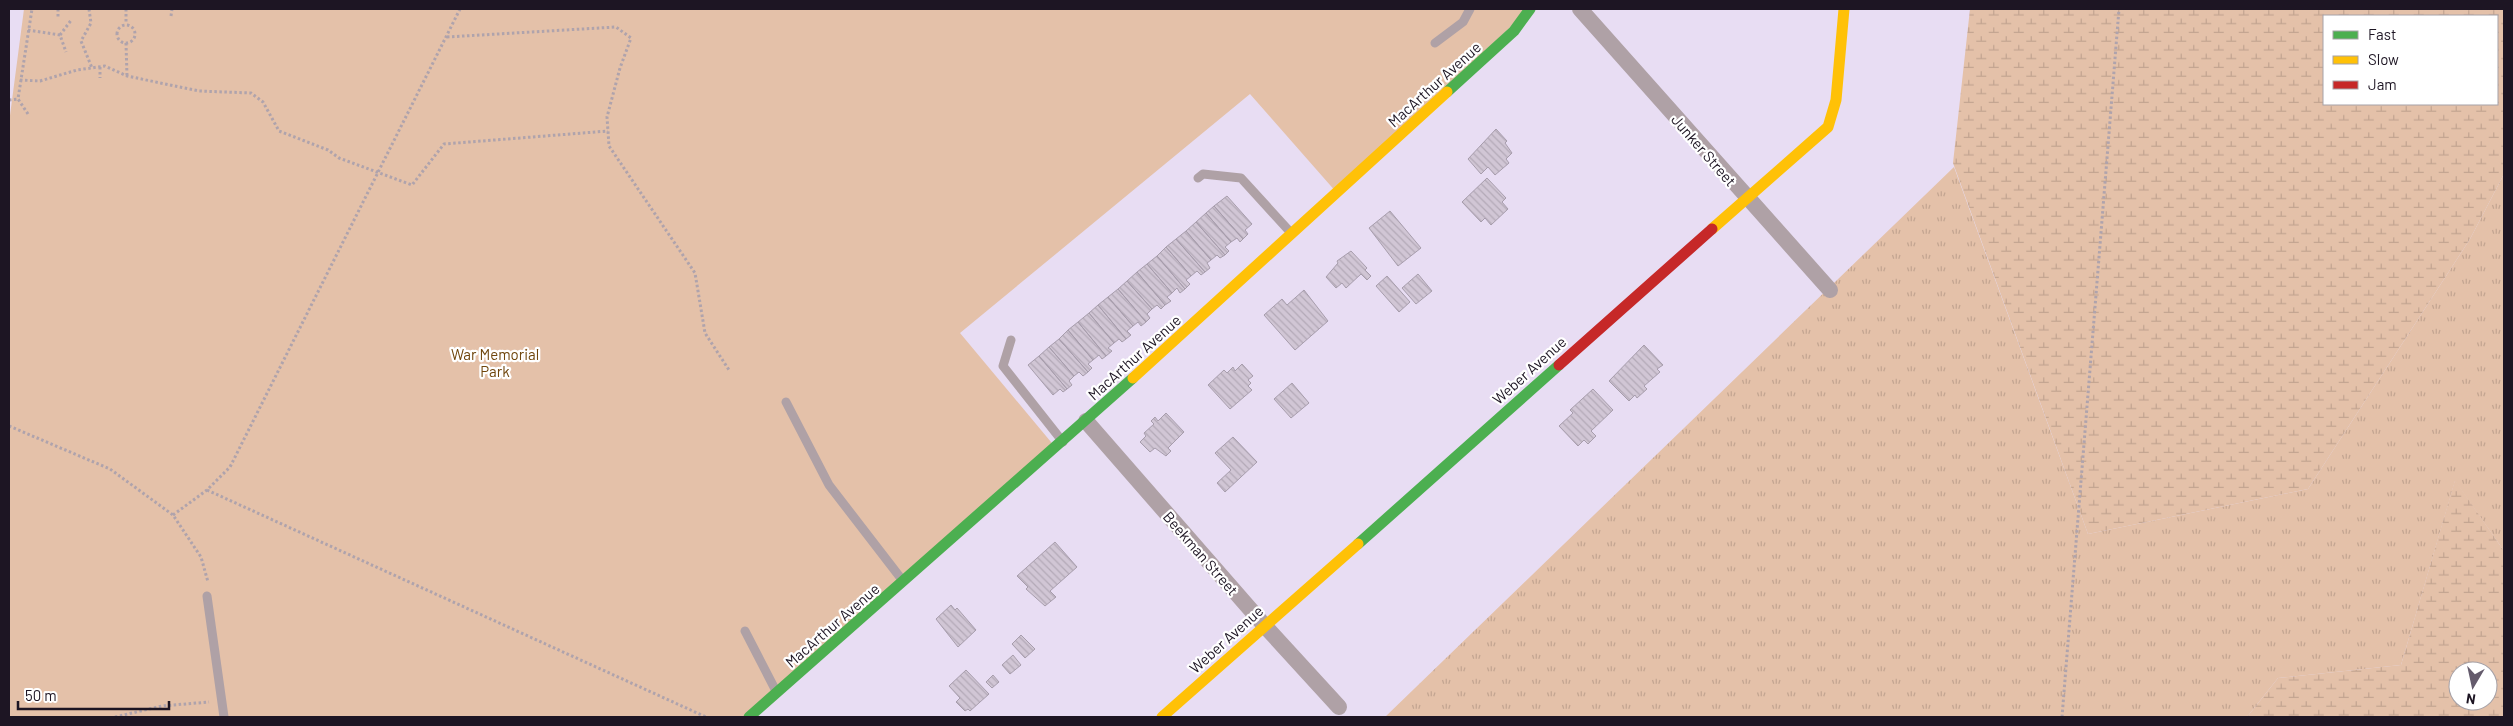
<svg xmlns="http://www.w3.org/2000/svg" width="2513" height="726" font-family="Barlow,sans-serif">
<defs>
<pattern id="grass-tufts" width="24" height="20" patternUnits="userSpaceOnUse" patternTransform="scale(1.25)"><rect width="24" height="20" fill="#e4c1a9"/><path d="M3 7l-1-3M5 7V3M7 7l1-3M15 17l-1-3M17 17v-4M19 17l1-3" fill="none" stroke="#c3a591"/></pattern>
<pattern id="wetland-marsh" width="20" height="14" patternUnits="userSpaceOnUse" patternTransform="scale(1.25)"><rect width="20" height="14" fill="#e4c1a9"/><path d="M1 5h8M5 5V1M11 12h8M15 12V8" fill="none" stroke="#c3a591"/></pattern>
<pattern id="building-back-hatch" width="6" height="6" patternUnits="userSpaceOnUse" patternTransform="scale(1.25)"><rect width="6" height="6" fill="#d1c6d5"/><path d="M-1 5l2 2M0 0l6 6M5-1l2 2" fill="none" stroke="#b3a9b7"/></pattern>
</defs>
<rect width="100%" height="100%" fill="#e8ddf3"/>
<path fill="url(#grass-tufts)" d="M1954,167L2088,534L2308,489L2470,239L2504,174V551L2455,481L2401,665L2278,678L2247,717H1385Z"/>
<path fill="url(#wetland-marsh)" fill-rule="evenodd" d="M1970,9H2504V174L2470,239L2308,489L2088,534L1953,163ZM2324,16H2497V104H2324Z
M2455,480L2504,551V717H2247L2278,678L2401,665ZM2458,671H2488V701H2458Z"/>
<path fill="#e4c1a9" d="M24,9H1529L1337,193L1250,94L960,333L1056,448L749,717H9V123Z"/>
<path fill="url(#building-back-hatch)" stroke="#a79dac" d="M1496,129L1507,141L1505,143L1512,153L1506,159L1509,163L1495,175L1488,167L1481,174L1468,159Z
M1487,178L1506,198L1502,202L1508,209L1491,225L1485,218L1481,222L1462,202Z
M1227,196L1252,224L1245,230L1248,234L1243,239L1214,206Z
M1214,206L1243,239L1240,242L1237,238L1231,242L1206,213Z
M1390,211L1421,248L1398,266L1369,228Z
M1206,213L1231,242L1225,247L1229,251L1225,255L1196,222Z
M1196,222L1225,255L1220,258L1217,255L1211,260L1186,231Z
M1186,231L1211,260L1207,263L1210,268L1205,272L1176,239Z
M1176,239L1205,272L1201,275L1197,271L1191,276L1166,247Z
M1166,247L1191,276L1186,280L1190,284L1185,289L1157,256Z
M1351,251L1367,268L1365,270L1371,276L1367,280L1361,274L1346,288L1342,283L1336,288L1326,277L1338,263L1337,261Z
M1157,256L1185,289L1180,293L1177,288L1172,293L1147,264Z
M1147,264L1172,293L1167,297L1171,301L1165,305L1137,272Z
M1137,272L1165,305L1161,309L1157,305L1152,309L1127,281Z
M1418,274L1432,291L1416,304L1402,288Z
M1387,276L1410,302L1399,312L1376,286Z
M1127,281L1152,309L1147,314L1150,318L1146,322L1118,289Z
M1118,289L1146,322L1141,326L1138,322L1133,326L1108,297Z
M1304,290L1328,321L1295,350L1264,315L1282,299L1287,305Z
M1108,297L1133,326L1127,331L1131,335L1126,339L1098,305Z
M1098,305L1126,339L1122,342L1119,339L1114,343L1089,313Z
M1089,313L1114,343L1108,348L1112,351L1106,356L1078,322Z
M1078,322L1106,356L1102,359L1099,355L1093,360L1068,330Z
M1068,330L1093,360L1088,364L1092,368L1088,372L1059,339Z
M1059,339L1088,372L1083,376L1079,372L1074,376L1049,347Z
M1644,345L1663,365L1657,369L1660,372L1644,386L1647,389L1637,398L1635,395L1629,401L1609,381Z
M1049,347L1074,376L1069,381L1072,385L1067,389L1039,356Z
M1039,356L1067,389L1063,392L1060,389L1053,395L1028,365Z
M1242,364L1253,376L1248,380L1251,383L1248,386L1252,390L1230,409L1208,385L1224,370L1227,373L1233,367L1235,371Z
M1292,383L1309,403L1291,418L1274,399Z
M1593,389L1613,410L1591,431L1596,436L1588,444L1584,440L1578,446L1559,426L1573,413L1570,410Z
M1166,413L1184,432L1168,448L1171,451L1166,456L1155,448L1150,452L1140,442L1146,436L1144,433L1154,424L1151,421L1155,417L1158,421Z
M1233,437L1257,462L1225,492L1217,483L1231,470L1215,453Z
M1055,542L1077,567L1050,591L1056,597L1045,606L1026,589L1028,587L1017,576Z
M951,605L955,610L957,608L976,630L958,647L936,619Z
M1021,635L1035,649L1025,658L1012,644Z
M1013,655L1021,665L1010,674L1002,665Z
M966,670L989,694L970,711L968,709L965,711L956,702L960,698L949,686Z
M993,675L999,682L992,688L986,682Z"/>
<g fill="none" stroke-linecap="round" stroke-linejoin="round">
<path stroke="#afa3ac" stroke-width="3" stroke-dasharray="2.5 2.5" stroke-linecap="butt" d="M58,9V17
M89,9L91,23L81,41L92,68
M126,9V24
M171,16L172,9
M117 34a9 9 0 1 1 18 0a9 9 0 1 1-18 0Z
M28,30L60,35L66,52
M60,35L72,19
M447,37L616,27L631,38L620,68L607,117L609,146L695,273L705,333L729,370
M126,43L127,76
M100,67V78
M20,80L40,81L77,70L105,66L127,76L199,91L251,93L263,102L279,131L328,150L339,158L412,185L444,144L608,131
M9,100L18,99
M28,114L18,99L32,9
M9,426L110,469L173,515L201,557L208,582
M207,490L706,717
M173,515L207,490L230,467L460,9
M115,717L162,706L209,702
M2062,717L2119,9"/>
<path stroke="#afa1a6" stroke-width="9" d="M1435,43L1463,22L1470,9
M1198,178L1203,174L1241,178L1292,234
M1011,340L1003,366L1063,442
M786,402L829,485L903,581
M207,596L224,717
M745,631L777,693"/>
<path stroke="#afa1a6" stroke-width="16" d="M1580,9L1830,290
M1086,421L1264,625L1339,707"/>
<path stroke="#4caf50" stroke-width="11" d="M1447,92L1514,31L1530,9
M1358,544L1559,365
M749,717L1133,378"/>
<path stroke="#ffc107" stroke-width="11" d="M1712,229L1828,127L1836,100L1844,9
M1133,378L1447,92
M1162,717L1358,544"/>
<path stroke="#c62828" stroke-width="11" d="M1559,365L1712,229"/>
</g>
<g text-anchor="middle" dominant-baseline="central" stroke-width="4.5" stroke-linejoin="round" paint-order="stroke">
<g font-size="15" fill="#1d1523" stroke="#fff">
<text transform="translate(1434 84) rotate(-42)">MacArthur Avenue</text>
<text transform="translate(1704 150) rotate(49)">Junker Street</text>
<text transform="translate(1134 357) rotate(-42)">MacArthur Avenue</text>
<text transform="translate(1529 370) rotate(-42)">Weber Avenue</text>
<text transform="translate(1201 553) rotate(49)">Beekman Street</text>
<text transform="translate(832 625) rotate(-41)">MacArthur Avenue</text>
<text transform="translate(1226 639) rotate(-42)">Weber Avenue</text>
</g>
<g font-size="15" fill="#6f450b" stroke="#fff">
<text x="495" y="354">War Memorial<tspan x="495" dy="17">Park</tspan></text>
</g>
</g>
<rect width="2513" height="726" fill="none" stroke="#1d1523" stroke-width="20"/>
<rect x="2323" y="15" width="175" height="90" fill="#ffffff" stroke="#a5a1a7"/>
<rect x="2333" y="31" width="25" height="8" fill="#4caf50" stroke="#a5a1a7"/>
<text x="2368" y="40" font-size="15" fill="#1d1523">Fast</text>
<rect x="2333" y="56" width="25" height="8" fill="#ffc107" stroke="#a5a1a7"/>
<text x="2368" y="65" font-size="15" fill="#1d1523">Slow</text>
<rect x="2333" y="81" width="25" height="8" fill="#c62828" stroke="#a5a1a7"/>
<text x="2368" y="90" font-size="15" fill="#1d1523">Jam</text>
<g transform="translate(2473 686) rotate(189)"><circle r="24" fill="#ffffff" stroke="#a5a1a7"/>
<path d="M0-4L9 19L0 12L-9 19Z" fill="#645b6c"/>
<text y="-8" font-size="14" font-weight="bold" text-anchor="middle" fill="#1d1523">N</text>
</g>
<path d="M18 701v8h151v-8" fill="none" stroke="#1d1523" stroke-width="2.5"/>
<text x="25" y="701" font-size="15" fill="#1d1523" stroke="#ffffff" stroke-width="4" paint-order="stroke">50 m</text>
</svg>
